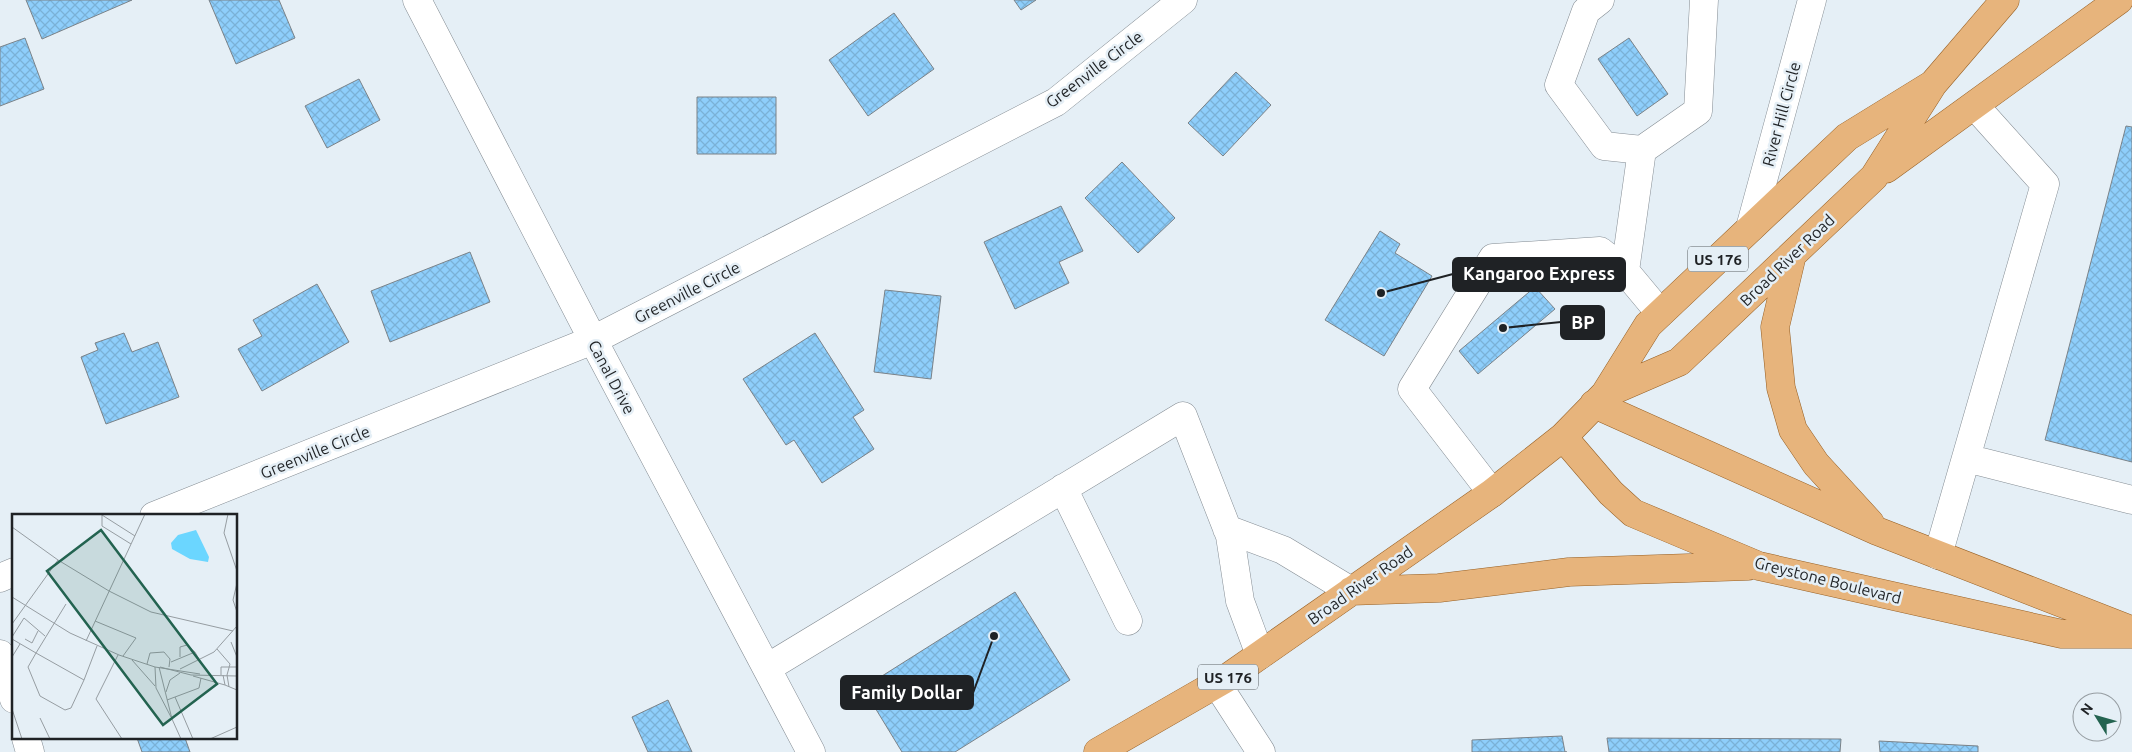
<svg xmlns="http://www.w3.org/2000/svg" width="2132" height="752" font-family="Ubuntu,sans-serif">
<defs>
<pattern id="building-cross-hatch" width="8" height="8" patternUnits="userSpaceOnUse" patternTransform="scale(1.25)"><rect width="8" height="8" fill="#8ecefb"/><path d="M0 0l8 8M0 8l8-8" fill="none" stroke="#7ab1d7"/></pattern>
</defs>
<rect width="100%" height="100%" fill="#e5eff6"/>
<path fill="url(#building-cross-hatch)" stroke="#7a8288" d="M26,0H132L42,39Z
M209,0H279L295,38L236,64Z
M1014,0H1036L1021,10Z
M894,13L934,69L868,116L829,60Z
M25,38L44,89L0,106V47Z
M1629,38L1668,94L1637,116L1598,59Z
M1236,72L1271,105L1223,156L1188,123Z
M359,79L380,120L327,148L305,106Z
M697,97H776V154H697Z
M2126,126L2132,127V462L2045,440Z
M1122,162L1175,218L1138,253L1085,198Z
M1061,206L1083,251L1059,262L1069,283L1015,309L984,242Z
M1380,231L1400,244L1395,253L1432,276L1384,356L1325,320Z
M470,252L490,302L390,342L371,291Z
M317,284L349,342L262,391L238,349L262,336L253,320Z
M1535,287L1555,309L1478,374L1459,351Z
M885,290L941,296L931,379L874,372Z
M124,333L132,352L158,342L179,397L106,424L81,357L98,350L95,343Z
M815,333L864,410L853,417L874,449L822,483L794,440L786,445L743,379Z
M1015,592L1070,680L955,752H902L863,688Z
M668,700L692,752H648L632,717Z
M1562,736L1565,752H1567H1472V740Z
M137,738H185L190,752H142Z
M1607,738L1841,739L1840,752H1609Z
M1879,741L1978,746V752H1880Z"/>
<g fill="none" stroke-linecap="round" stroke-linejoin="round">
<defs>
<path id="minor" d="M417,0L593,340L811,752
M1600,0L1586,11L1559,85L1604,146L1642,150
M1750,228L1812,0
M1625,271L1642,150L1698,111L1704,0
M1966,458L2132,500
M1063,488L1128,621
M1492,493L1412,389L1493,258L1600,251L1625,271L1660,313
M154,516L593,340L1056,102L1183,0
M1227,529L1283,550L1351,591
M1938,555L2045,184L1975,106
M0,578L14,572
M0,654L14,699
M767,668L1183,416L1230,536L1240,601L1260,655
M1217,684L1261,752
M26,738L30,752"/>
<path id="major" d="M1886,169L2119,0
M1792,255L1775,327L1781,388L1793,430L1816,464L1870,523
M1605,394L1679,362L1874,177L1933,84L2005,0
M1594,404L1877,531L2126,628
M1563,437L1611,493L1633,513L1759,566L2062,634H2132
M1351,591L1439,588L1569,572L1748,566
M1098,752L1230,676L1492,493L1563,437L1605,394L1648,325L1847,137L1933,84"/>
</defs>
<use href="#minor" stroke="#848c93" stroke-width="29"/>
<use href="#major" stroke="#976025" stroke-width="29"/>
<use href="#minor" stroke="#fff" stroke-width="28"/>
<use href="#major" stroke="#e7b47c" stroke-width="28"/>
</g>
<g text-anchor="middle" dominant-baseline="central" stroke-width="5" stroke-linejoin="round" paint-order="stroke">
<g fill="#e5eff6" stroke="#5a6064" stroke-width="1">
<rect x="1688" y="246.5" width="60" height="25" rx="4"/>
<rect x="1198" y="664.5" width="60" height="25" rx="4"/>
</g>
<g font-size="15" font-weight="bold" fill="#1f2225">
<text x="1718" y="259">US 176</text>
<text x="1228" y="677">US 176</text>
</g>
<g font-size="16" fill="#1f2225" stroke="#e5eff6">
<text transform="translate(1094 69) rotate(-37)">Greenville Circle</text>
<text transform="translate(1781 114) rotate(-75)">River Hill Circle</text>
<text transform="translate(1787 260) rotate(-44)">Broad River Road</text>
<text transform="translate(687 292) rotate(-27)">Greenville Circle</text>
<text transform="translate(612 377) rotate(62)">Canal Drive</text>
<text transform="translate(315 452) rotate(-22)">Greenville Circle</text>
<text transform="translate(1828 580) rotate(14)">Greystone Boulevard</text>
<text transform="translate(1360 585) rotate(-35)">Broad River Road</text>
</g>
</g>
<g transform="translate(12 514)">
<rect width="225" height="225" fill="#e5eff6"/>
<path d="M184,16L197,43L196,48L178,45L160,35L159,29L166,21Z" fill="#6bd6ff"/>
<path fill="none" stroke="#969da2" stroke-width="1" d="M216,0L212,19L225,57M90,1V12L119,30M90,1L123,22M0,13L46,46L97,77L139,98L221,117M225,69L221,86L225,98M0,83L58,119L107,141L143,153L188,160M54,90L24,139L72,166L85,132M83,107L124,124L111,142M0,110L46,46M0,123L12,104L33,122M0,125L24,139L16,153L28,182L53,196L59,194L72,166M13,125L20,129L26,117M74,127L133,0M219,128L225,143M205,135L218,150L215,161L217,173M106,141L84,185L110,225M0,143L8,130M168,143V133L175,131L183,138M120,146L143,172M159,148L183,138L188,147M135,150L138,139L152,138L158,145L157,153M143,153L144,174L159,203M147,153L160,205L169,225M148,153L179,161L225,162M168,155L202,138L225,112M209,161V153H225M211,161L213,171L225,176M181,162L213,171M154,178L158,166L168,159M163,183L181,225M155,186L187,174L189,164M0,195L10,225M28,204L38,225M198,225L225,213"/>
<path fill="#236350" fill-opacity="0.15" stroke="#236350" stroke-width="2.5" d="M89,16L205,170L151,211L35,57Z"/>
<rect width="225" height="225" fill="none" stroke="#1f2225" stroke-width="2.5"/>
</g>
<path fill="none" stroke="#1f2225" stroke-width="2" d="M1381 293L1453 274M1503 328L1561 322M994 636L973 693"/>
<g fill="#1f2225" stroke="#e5eff6" stroke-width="2">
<circle cx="1381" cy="293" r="5"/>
<circle cx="1503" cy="328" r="5"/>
<circle cx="994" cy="636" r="5"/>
</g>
<g fill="#1f2225" stroke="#1f2225" stroke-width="2">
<rect x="1453" y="258" width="172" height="33" rx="5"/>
<rect x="1561" y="306" width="43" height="33" rx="5"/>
<rect x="841" y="676" width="132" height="33" rx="5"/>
</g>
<g font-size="18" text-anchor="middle" font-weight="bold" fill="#fff">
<text x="1539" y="280">Kangaroo Express</text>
<text x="1583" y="329">BP</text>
<text x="907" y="699">Family Dollar</text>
</g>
<g transform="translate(2097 717) rotate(307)"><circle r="24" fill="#e5eff6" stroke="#969da2"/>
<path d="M0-4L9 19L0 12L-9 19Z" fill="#236350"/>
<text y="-8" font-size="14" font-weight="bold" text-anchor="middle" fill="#1f2225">N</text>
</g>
</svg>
